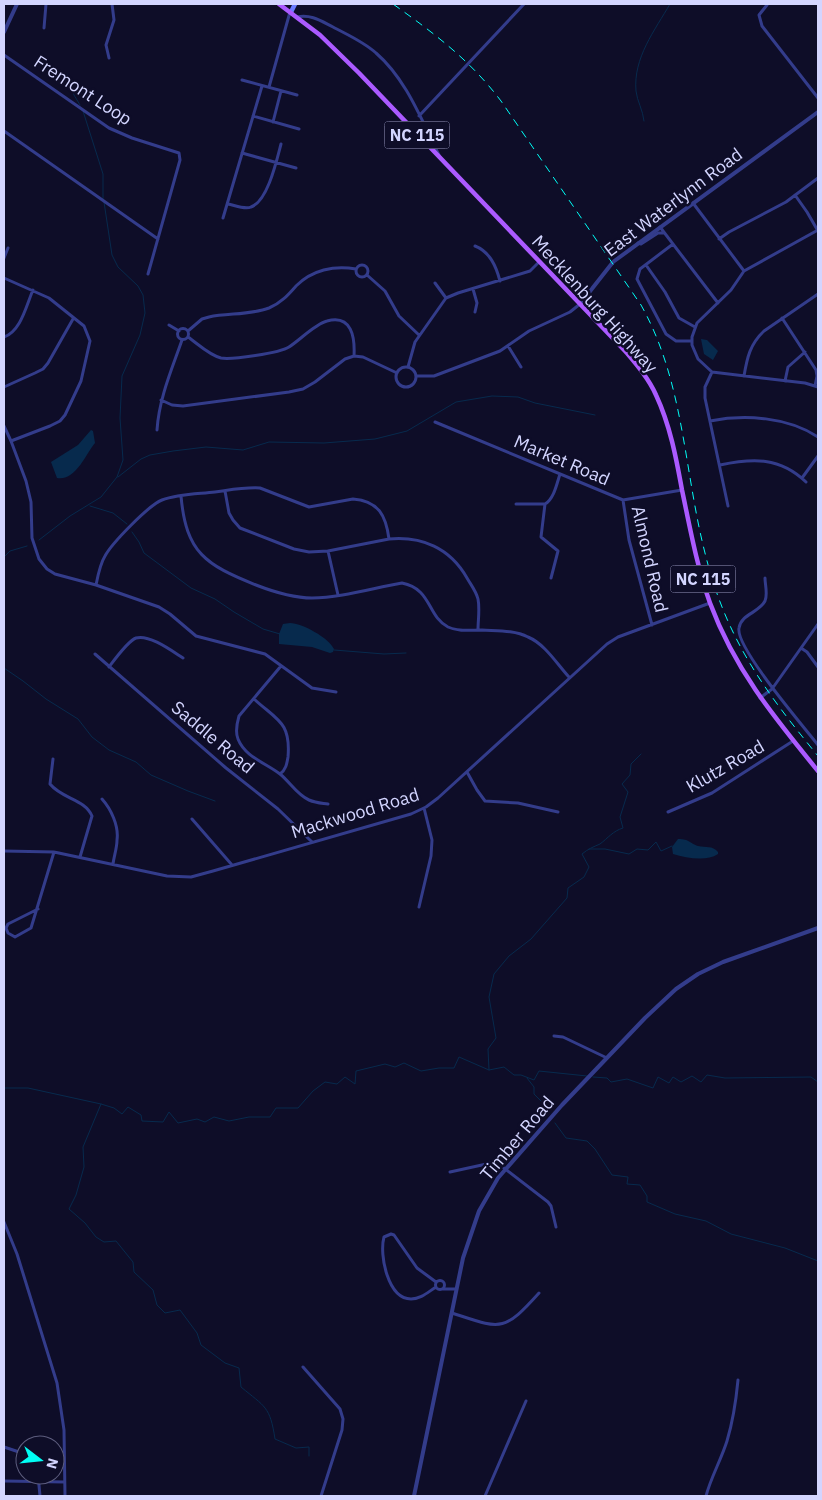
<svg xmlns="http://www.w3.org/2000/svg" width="822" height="1500" font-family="'IBM Plex Sans',sans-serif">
<rect width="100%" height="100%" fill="#0e0d28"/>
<path fill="#072a4d" d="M701,339L707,340L718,351L713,360L704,354Z
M91,430L93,431L95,443C85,455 76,481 57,478L51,462L78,445Z
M290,623C302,623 329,638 334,649L333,652L330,653L312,647L279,644V634L283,624Z
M678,839C690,839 689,843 698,846C706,848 712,845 718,852V854C706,862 687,858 673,854L672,847Z"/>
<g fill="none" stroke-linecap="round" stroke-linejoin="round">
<path stroke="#072a4d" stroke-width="1" d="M67,74L74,95L80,105
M83,111L103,174V199
M644,121C643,110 637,101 636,91C633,58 655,30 670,4
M118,477L141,459L150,455L173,451L206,447L243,450L269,442L324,443L375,439L407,431L456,402L492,396L518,397L535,403L595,415
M90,506L113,513L127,524
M132,532L139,542L144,553L191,588L215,599L234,612L263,629L280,634
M39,540L70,516L101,497L117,477L123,460L120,418L122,376L140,335L145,313L143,295L138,286L118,267L112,255L104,202
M4,557L10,551L27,546
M334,650L384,654L406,653
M4,668L23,681L46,699L78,719L92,737L109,750L136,762L151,775L188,791L215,801
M589,849H605L629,854L637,849L648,850L656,842L661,851L672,846
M489,1070L488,1049L496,1038L489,997L494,974L509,956L531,939L567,898L568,888L584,877L589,867L582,854C588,849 593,847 600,844C608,838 613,831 623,828L620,817L628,792L622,784L630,775L631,764L641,754
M593,1077L607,1078L611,1082L627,1079L653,1088L658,1077L669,1083L673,1077L681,1082L692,1076L701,1082L707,1075L725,1078L811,1077L818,1082
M527,1078L534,1087V1094L542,1102L548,1112
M4,1088H28L101,1104L114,1108L122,1114L128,1107L141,1115L142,1121L163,1122L169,1112L178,1123L197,1119L205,1122L214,1117L229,1121L249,1117H270L276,1108H298L313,1091L325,1082L337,1084L345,1077L355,1084L356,1071L385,1064L395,1067L404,1063L421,1071L439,1068H454L459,1057L489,1070L504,1067L514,1075H521L534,1080L539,1071L587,1076
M101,1104L83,1147L84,1167L76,1195L69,1209L85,1223L96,1237L104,1242L116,1241L133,1262L134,1272L153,1290L157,1305L165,1313L180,1310L197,1333L201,1345L225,1363L239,1368L241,1387C265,1407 270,1406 275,1439L296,1448L309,1447V1456
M555,1123L566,1138L587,1141L595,1149L612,1175L628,1177L627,1184L640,1185L647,1196V1202L675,1214L706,1221L731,1234L785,1248L818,1261"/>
<path stroke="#333c8b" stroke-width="3" d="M767,5L759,15L762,26L818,98
M297,17C311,14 321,21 333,27C348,35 364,42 376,53C406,79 421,119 439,155
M44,28L46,4
M4,55L109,128L132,138L179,153L180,160L148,274
M109,58L106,45L114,20L112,4
M242,80L297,95
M269,87L290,12
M253,116L299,129
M419,116L524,4
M273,122L281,91
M4,131L158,239
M242,153L296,168
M795,195L807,212L818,231
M693,203L744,271
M228,204C234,205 245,210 251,207C268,201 277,159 281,144
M223,218L262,86
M660,227L718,303
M818,230L744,271L731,290L697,323L692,337V345L698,359L712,372L805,383L818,387
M719,239L729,232L786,202L818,178
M638,243L641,244L658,233H663
M673,244L640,269L637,279L666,334L676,341H692
M475,246C490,252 496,266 500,281
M4,258L8,248
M356 271a6 6 0 1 1 12 0a6 6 0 1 1-12 0Z
M646,265L665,292L679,318L695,327
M367,275L385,291L399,316L419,335
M4,278L49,298L84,326L90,341L81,381L65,415L60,421L50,426L11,441
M435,283L446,298
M473,289L477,303L475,312
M782,318L816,370L817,376L815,386
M169,325L179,331
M177.5 334a5.5 5.5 0 1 1 11 0a5.5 5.5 0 1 1-11 0Z
M188,331L202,319L209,317C228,313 251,315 269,308C281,303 288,295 296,286C312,270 334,265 356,269
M4,337C21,331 26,306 33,290
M188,337C198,344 209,355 221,358C231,360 280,353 289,347C300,340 315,324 327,321C352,314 355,338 354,356
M508,346L521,367
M408,367L415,342L446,298L458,293L530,271L539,262
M396 377a10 10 0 1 1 20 0a10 10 0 1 1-20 0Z
M712,372L705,387V398L728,506
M416,376H434L500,351L529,331L570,312L580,304
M744,376C747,358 750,344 764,331L818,294
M785,381L788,367L805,352
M4,387L35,373L43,369L48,363L73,319
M161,400L172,405L183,406L289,392L303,389L315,382L345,359L354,356L363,357L397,373
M710,421C745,414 788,417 818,437
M435,422L623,500L682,490
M4,426L11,441L26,481L31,502L32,538L39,559L47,569L55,574L96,585L159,607L170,614L196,636L265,654L312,688L336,692
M157,430C159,398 172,369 182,340
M720,465C753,458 780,457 806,482
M802,478L818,456
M181,496C186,553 206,565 256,585C274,592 292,598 312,598C341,598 373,588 402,583C432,589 427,616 448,627C459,632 471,630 482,630C497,631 514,630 528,637C545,644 557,664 569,677
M623,500L629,540L652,625
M516,504H545
M389,539C422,536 450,548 467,578C471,585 476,591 478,599C480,609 478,620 478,630
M328,551L338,595
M551,578L558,551L541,537L545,504C554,499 557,483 560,474
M765,578C765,585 768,594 765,601C759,613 741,614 739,628C735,647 804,727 818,745
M96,585C98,575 100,564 105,556C112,543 149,505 162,500C178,494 198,494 215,492C230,490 245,487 260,488L309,507L353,499C379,501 386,516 389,539L328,551L309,552L294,549L240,528L233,520L229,513L225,491
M801,648L807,652L818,667
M95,654L226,768L278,809L312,842
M281,666L239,716C237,723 235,732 238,739C245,757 266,763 280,774C290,782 297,795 309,800C316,803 321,803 328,804
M109,667C115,659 128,641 136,638C149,634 172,651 183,658
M760,698L772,689L818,624
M254,699C277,720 291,722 288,757C287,763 286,770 280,774
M53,759L50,784C62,799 85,799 92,816L80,857
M467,772L477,790L485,801L518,803L558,812
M102,799C111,809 119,826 117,840C117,848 114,856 113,864
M668,812L712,793L793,741
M192,819L232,865
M4,851L54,852L167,876L191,877L213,871L411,814L426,807L438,798L607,644L618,637L710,603
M419,907L431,856L432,840L424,808
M38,909L8,924L6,928L8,933L15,937L31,928L54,852
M554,1036L563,1037L607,1058
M450,1172L491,1163L500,1165L548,1202L551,1206L556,1227
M4,1222L17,1254L57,1383L64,1430L65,1496
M435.5 1285a4.5 4.5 0 1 1 9 0a4.5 4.5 0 1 1-9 0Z
M436,1287C428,1292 421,1299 411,1299C388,1299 379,1255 384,1237L391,1234L394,1235L417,1268L436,1282
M443,1289H456
M452,1313C501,1329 503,1333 539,1293
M303,1367L340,1409L343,1419L342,1430L321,1496
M4,1447L25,1454
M38,1475L40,1496
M4,1481L64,1482
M485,1496L526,1401
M706,1496C711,1477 721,1460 727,1441C733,1421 736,1401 738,1380"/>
<path stroke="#333c8b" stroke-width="4" d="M4,32L17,4
M580,304L613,262L818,112
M414,1496L463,1258L479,1211L498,1178L562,1105L645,1018L676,989L698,974L723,962L818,928"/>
<path stroke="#6a7bff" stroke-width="4.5" d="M291,12L295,4"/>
<path stroke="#ab5aff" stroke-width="4.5" d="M279,4L320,35L359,73L626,352C637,365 649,379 656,395C670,425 676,457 682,490C690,528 697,567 710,603C735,670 774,717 818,771"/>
<path stroke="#00fef5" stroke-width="1" stroke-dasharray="8 6" stroke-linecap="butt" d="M393,4C435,34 470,60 501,101L641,305C684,381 684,471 705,553C726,639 764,690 818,756"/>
</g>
<g text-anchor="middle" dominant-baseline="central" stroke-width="5" stroke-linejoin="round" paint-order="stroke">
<g fill="#0e0d28" stroke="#9899be" stroke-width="1">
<rect x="384.5" y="121.5" width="65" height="27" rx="4"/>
<rect x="670.5" y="565.5" width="65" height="27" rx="4"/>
</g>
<g font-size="16" font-weight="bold" fill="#d3d5ff">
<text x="417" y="135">NC 115</text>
<text x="703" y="579">NC 115</text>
</g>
<g font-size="18" fill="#d3d5ff" stroke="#0e0d28">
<text transform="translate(83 90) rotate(33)">Fremont Loop</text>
<text transform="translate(673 202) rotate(-37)">East Waterlynn Road</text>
<text transform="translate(595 304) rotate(48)">Mecklenburg Highway</text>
<text transform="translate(562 460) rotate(23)">Market Road</text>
<text transform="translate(650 559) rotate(77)">Almond Road</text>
<text transform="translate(213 737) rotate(40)">Saddle Road</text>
<text transform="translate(725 766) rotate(-30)">Klutz Road</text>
<text transform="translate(355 813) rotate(-17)">Mackwood Road</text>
<text transform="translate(517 1138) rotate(-50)">Timber Road</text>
</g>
</g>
<rect width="822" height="1500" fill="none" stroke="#d3d5ff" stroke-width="10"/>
<g transform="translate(40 1460) rotate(106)"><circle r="24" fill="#0e0d28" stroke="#5d5d7e"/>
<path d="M0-4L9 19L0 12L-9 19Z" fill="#00fef5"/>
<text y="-8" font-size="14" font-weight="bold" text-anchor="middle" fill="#d3d5ff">N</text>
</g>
</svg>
